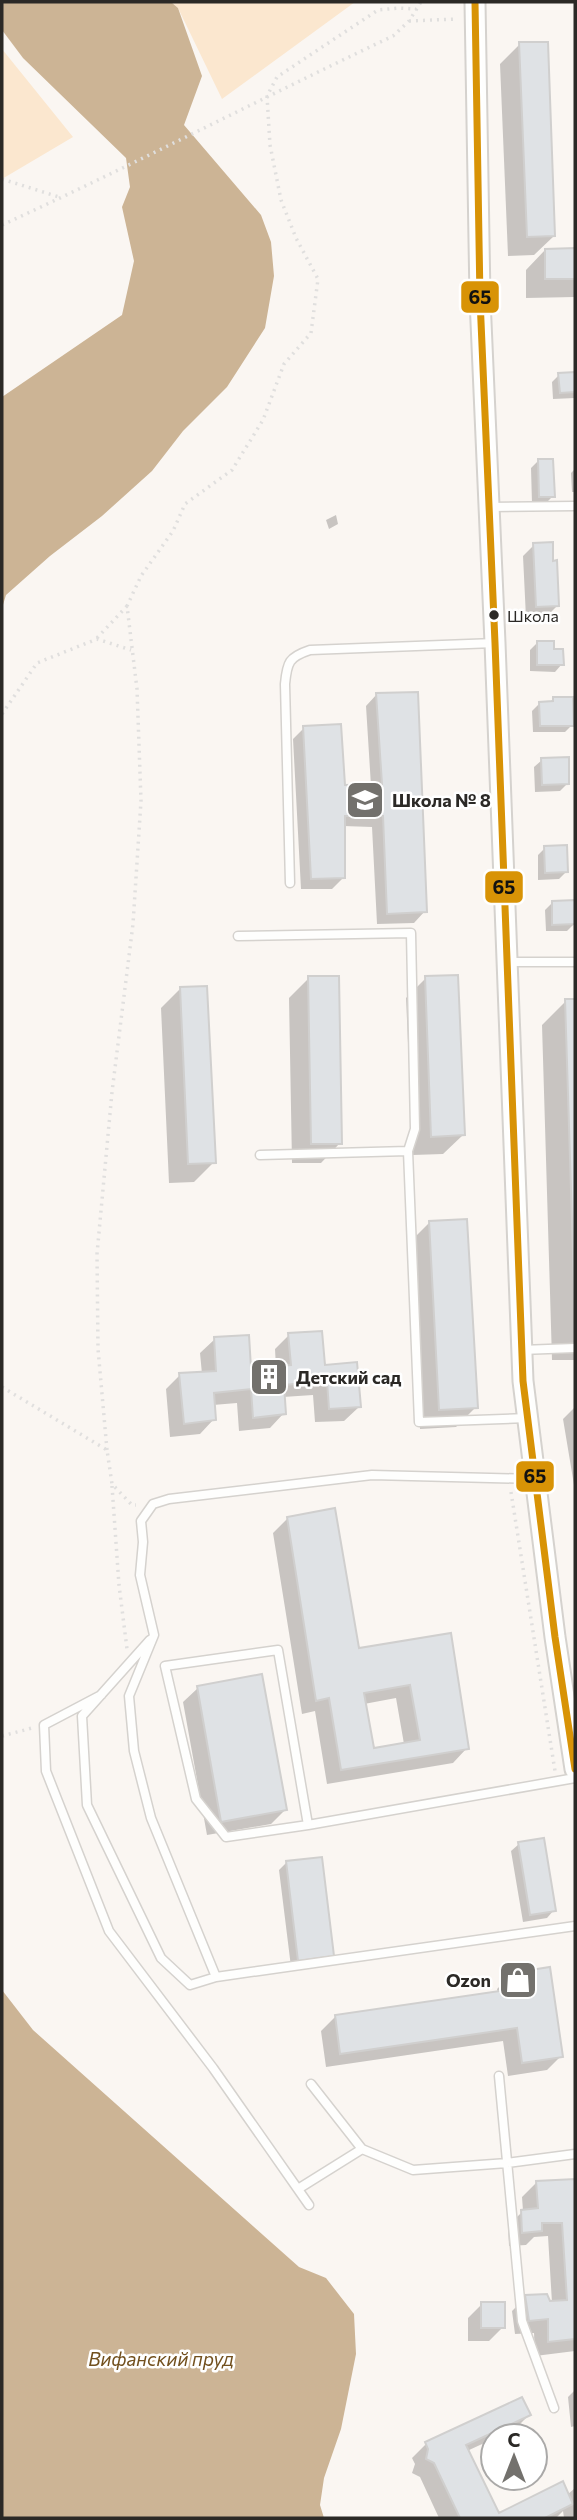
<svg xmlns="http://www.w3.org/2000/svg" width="577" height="2520" font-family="Commissioner,sans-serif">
<rect width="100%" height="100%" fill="#faf6f2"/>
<path fill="#fbe7cf" d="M171,2H355L222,99L178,8Z
M2,49L73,137L2,179Z"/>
<path fill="#ccb495" d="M2,2H171L178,8L202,76L184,125L261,215L271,242L274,276L265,328L227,387L183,431L152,471L102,516L50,556L6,595L2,608V397L122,315L134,261L122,207L130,187L126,158L23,58L2,30Z
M2,1990L33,2030L299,2267L326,2278L354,2314L356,2354L341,2429L324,2478L320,2505L324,2518H2Z"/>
<path fill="#0003" fill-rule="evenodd" d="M520,44L554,236L534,255L508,256L500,64Z
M545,250H575V297L526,298V270Z
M575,374V398L553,399L552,382L559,375Z
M538,461L553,496L546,503L532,504L531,468Z
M575,469V492H572L571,473Z
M336,515L338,524L329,529L326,520Z
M534,545L557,606L546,617L526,618L523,556Z
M537,643L552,651L562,664L555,672L530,671V650Z
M377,694L425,911L414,923L377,924L372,827L343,826V878L332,889H301L293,739L304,728L344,787L371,786L366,706Z
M553,699L572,725L565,732H533L532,711L540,703H549Z
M542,760L568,783L560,791L535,792L534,767Z
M545,848L566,872L559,879L538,880V855Z
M552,903L575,923L567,931H546L545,910Z
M309,978L340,1143L321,1163H292L289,998Z
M426,978L463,1135L443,1154L413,1155L406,998Z
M180,989L214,1162L194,1182L169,1183L161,1008Z
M575,1000V1360H552L542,1025L566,1001Z
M429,1223L476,1407L456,1427L420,1429L410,1242Z
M289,1335L323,1367L359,1407L344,1421L315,1422L313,1395L283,1397L284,1413L270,1428L239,1431L237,1403L213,1405L214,1419L200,1434L170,1437L166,1389L180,1375L202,1374L200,1353L215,1339L250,1370L276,1368L275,1349Z
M574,1408H575V1491L563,1419Z
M287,1519L358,1650L450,1635L467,1748L453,1763L327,1784L315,1711L302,1714L273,1533ZM396,1698L404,1744L372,1750L364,1704Z
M198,1688L285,1810L271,1824L207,1835L183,1702Z
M519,1844L554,1910L547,1918L523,1922L511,1851Z
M286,1863L332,1956L325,1963L291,1967L279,1870Z
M512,1974L561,2056L547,2070L508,2076L503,2041L326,2067L321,2031L335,2017L498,1993L497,1989Z
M575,2181V2351L535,2356L534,2333L515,2334L512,2311L526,2297L552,2303L548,2236L534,2237L526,2245L509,2246L508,2226L523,2211L522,2197L536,2183Z
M482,2304L503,2327L489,2341H468V2318Z
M575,2390V2426L571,2427L568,2397Z
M529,2415L515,2429L500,2436H493V2439L467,2451L498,2515L567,2495L575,2488V2518H564L563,2511L556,2518H439L420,2477L412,2473L415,2464L412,2458L426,2444Z"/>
<path fill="#dfe2e5" stroke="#d0cfce" stroke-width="2" fill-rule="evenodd" d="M519,42H548L555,236L527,237Z
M575,248V279H545V249Z
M575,372V392L560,393L558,373Z
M538,459H553L555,497H539Z
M553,542V561L557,560L559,606L536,607L533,543Z
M537,641H554V649H563L564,665H537Z
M418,692L427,912L387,914L383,816H345V878L311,879L303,726L341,724L345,785L382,784L376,693Z
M553,697H573L574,726H540L539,702L553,701Z
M569,757V784L542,785L541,758Z
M567,845L568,872L545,873L544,846Z
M575,900V924L552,925V901Z
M458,975L465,1135L431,1137L425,976Z
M308,976H339L342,1144H311Z
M207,986L216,1163L188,1164L180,987Z
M565,999H575V1317Z
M467,1219L478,1408L439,1410L429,1221Z
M322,1331L325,1365L357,1362L361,1407L329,1409L327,1381L284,1385L286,1414L253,1418L251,1389L214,1393L216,1420L184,1424L179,1373L216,1371L214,1337L249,1335L251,1368L291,1365L288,1333Z
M335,1508L359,1648L451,1633L469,1749L341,1770L329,1698L316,1701L287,1517ZM410,1685L420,1740L374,1748L364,1693Z
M262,1674L287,1810L221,1822L197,1686Z
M544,1838L556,1911L530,1915L518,1842Z
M322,1857L334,1956L298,1961L286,1861Z
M550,1967L563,2057L522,2063L517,2028L340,2054L335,2015L513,1989L511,1973Z
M575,2179V2339L548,2342V2319L529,2321L525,2295L547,2294L550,2301L567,2300L562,2223H542V2231L522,2233L521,2210L538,2208L536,2181Z
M481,2302H505V2328H481Z
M522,2397L531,2415L466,2445L499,2513L563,2481L573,2504L545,2518H460L434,2463L426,2459L428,2449L425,2442Z"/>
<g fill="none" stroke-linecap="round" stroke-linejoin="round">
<defs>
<path id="service" d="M489,507L575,506
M290,883L285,684C287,662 289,657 310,650L495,643
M238,936L411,933L415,1129L408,1151L419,1422L527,1418
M507,962H575
M260,1155L408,1151
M521,1350L575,1348
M534,1479L372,1475L169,1499L153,1504L141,1521L143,1542L140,1575L154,1635L129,1696L134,1751L151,1818L216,1977L575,1926
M150,1640L82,1716L87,1805L161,1958L190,1985L216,1977
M101,1695L44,1725L46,1771L109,1931L213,2068L309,2205
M308,1825L278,1650L165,1666L196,1799L226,1837L308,1825L575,1778
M499,2076L522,2321L554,2408
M311,2084L362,2149L413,2170L507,2163L575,2154
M298,2189L362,2149"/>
<path id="tertiary" d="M475,2L480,299L495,643L523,1381L555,1637L575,1769"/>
</defs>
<use href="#service" stroke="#d5d2ce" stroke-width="11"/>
<use href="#tertiary" stroke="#d5d2ce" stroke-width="23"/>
<path stroke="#e0dfde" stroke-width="3.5" stroke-dasharray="2 5" stroke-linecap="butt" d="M409,21L457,19
M2,179L59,197
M2,225C133,165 262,98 393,36L409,21L421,2
M97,638L127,606
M2,714L37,663L97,639L131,650
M2,1387L107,1450L112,1484L132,1505H136
M107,1450L98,1349L97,1254L112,1092L133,924L141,801L137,689L127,606L141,576L173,531L185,504L232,470L263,420L284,364L311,333L318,279L296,238L281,200L270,145L267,96L277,77L378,10L399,8L416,9
M112,1486L119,1585L127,1649
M511,1492L555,1771
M2,1736L32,1728"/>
<use href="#service" stroke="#fefefd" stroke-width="8"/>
<use href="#tertiary" stroke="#fefefd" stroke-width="19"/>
<defs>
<path id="bus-1" d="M475,2L480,299L495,643L523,1381L555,1637L575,1769"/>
</defs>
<use href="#bus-1" stroke="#fff" stroke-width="12"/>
<use href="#bus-1" stroke="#d89306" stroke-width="7"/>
</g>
<defs>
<symbol id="school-square" viewBox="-11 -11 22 22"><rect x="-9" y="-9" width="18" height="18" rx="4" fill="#73716d" stroke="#fff"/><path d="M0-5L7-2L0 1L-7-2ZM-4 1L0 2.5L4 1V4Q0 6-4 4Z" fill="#fff"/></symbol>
<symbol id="building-square" viewBox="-11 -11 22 22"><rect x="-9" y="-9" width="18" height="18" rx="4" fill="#73716d" stroke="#fff"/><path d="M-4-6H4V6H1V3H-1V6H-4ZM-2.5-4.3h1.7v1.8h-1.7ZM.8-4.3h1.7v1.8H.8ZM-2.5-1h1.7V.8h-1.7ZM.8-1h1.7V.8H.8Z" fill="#fff"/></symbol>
<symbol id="shop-square" viewBox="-11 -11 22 22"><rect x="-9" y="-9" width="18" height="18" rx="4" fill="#73716d" stroke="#fff"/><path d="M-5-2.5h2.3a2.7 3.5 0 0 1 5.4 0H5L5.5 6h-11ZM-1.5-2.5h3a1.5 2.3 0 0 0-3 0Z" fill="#fff"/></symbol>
</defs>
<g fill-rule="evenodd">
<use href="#school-square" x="343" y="778" width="44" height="44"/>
<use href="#building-square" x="247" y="1355" width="44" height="44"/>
<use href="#shop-square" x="496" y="1958" width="44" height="44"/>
</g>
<circle fill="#2b2926" stroke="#fff" stroke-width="2.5" cx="494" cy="615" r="6"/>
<g text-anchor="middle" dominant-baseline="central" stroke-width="5" stroke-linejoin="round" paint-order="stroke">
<g font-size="16" fill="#2b2926" stroke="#fff" text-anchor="start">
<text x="507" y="615">Школа</text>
</g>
<g font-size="18" font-weight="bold" fill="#2b2926" stroke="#fff" text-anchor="start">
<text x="392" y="800">Школа № 8</text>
<text x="296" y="1377">Детский сад</text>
<text x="491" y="1980" text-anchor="end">Ozon</text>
</g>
<g font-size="19" font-style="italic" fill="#72501e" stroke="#fff">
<text x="161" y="2358">Вифанский пруд</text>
</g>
</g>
<g stroke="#fff" stroke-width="2.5">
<rect x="460" y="280" width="40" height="34" rx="7" fill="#d89306"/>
<rect x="484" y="870" width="40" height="34" rx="7" fill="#d89306"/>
<rect x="515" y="1460" width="40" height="33" rx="7" fill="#d89306"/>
</g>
<g font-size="19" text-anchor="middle" font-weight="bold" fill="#111">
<text x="480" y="304">65</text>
<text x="504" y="894">65</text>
<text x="535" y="1483">65</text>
</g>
<rect width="577" height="2520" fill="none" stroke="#2b2926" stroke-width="7"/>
<g transform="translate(514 2457)"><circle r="33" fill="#ffffff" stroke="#aaa9a8" stroke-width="2"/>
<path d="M0-5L12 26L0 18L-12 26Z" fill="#73716d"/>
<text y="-10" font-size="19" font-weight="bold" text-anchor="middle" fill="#2b2926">С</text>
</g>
</svg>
